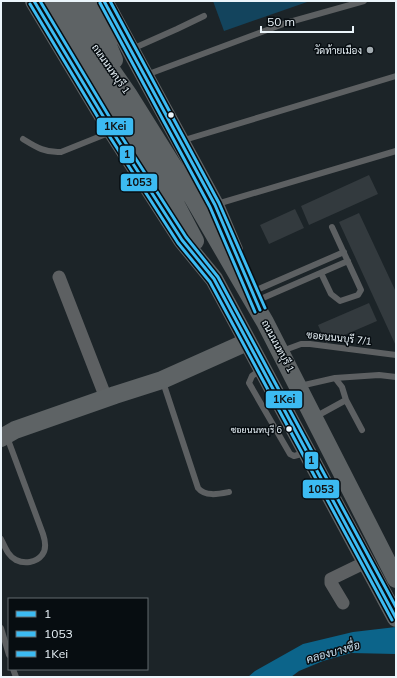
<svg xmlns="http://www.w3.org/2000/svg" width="397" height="678" font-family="Mulish,Sarabun,sans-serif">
<rect width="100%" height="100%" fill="#1c2428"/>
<path fill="#13445d" d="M213,1H310L224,31Z"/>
<path fill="#0c648a" d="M396,627V654L351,653L323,661L299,671L291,677H248L255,671L303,644L353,632Z"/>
<path fill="#333a3e" d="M369,175L378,194L309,225L301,206Z
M295,209L304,228L269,244L260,225Z
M359,213L396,292V346L339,222Z
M369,303L377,321L326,343L318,325Z"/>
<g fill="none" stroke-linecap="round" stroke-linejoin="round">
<path stroke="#5d6062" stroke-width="6" d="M132,49L177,29L204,16
M146,75L286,23L364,1
M23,139C36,147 45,153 61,152L111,132
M181,141L396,76
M217,204L396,151
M321,273L331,294L340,301L358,295L361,290L332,227
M252,292L344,252
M256,301L348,261
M282,351L301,344H310L396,355
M260,370L252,376L249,383L290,454L294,456L305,453
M335,378L379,375L396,377
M163,382L198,488C205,497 219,494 229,492
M300,386L335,378L342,387L346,400L362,430
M315,417L346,400
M1,539C5,547 8,556 16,560C24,564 36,563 42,555C47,549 45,540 43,534L7,437
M1,628L9,655
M13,669L16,677"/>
<path stroke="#5d6062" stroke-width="13" d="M59,277L106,398
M343,603L331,583V579L366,562"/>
<path stroke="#5e6365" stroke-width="18" d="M34,1L112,131L182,240L214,279L396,618
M52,1L174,201L195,241
M67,1L88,36L128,94L193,198L265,322L396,579
M85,1L101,29L114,60
M104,1L215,205L234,250
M1,438L15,430L115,395L162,380L247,342"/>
<defs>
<path id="bus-1" d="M34,1L112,131L182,240L214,279L396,618
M104,1L215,205L260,310"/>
<path id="bus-2" d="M100,3L210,207L255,312
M30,4L108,134L178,243L210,282L392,620"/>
<path id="bus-3" d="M40,1L116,128L186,237L218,277L396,607
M110,1L219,203L265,308"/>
</defs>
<use href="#bus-1" stroke="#070d11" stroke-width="6"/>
<use href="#bus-2" stroke="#070d11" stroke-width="6"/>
<use href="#bus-3" stroke="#070d11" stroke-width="6"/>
<use href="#bus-1" stroke="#3cbbf2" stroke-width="3"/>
<use href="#bus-2" stroke="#3cbbf2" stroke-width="3"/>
<use href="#bus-3" stroke="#3cbbf2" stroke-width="3"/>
</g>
<circle fill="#a3acb1" stroke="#070d11" stroke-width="1.5" cx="370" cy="50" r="4"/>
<g fill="#ebf5fb" stroke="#070d11" stroke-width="1.5">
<circle cx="171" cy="115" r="3.5"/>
<circle cx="289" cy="429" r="3.5"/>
</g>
<g text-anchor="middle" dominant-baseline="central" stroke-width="3" stroke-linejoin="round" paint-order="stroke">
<g font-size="9" fill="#ebf5fb" stroke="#070d11" text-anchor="end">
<text x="282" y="429">ซอยนนทบุรี 6</text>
</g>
<g font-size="10" fill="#ebf5fb" stroke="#070d11" text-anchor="end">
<text x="362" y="50">วัดท้ายเมือง</text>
</g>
<g font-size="10" fill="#ebf5fb" stroke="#070d11">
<text transform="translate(111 69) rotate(55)">ถนนนนทบุรี 1</text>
<text transform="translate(339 338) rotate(6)">ซอยนนนบุรี 7/1</text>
<text transform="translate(278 346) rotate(62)">ถนนนนทบุรี 1</text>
</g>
<g font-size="11" font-style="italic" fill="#cce3f2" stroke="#070d11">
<text transform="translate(333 652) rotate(-16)">คลองบางซื่อ</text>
</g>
</g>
<g stroke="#070d11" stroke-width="1.5">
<rect x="96" y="117" width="38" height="19" rx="4" fill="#3cbbf2"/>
<rect x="119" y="145" width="16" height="19" rx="4" fill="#3cbbf2"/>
<rect x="120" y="173" width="38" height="19" rx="4" fill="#3cbbf2"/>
<rect x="265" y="390" width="38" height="19" rx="4" fill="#3cbbf2"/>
<rect x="304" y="451" width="15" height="19" rx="4" fill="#3cbbf2"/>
<rect x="302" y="479" width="38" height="20" rx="4" fill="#3cbbf2"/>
</g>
<g font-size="11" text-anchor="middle" font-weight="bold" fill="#111">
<text x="115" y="130">1Kei</text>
<text x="127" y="158">1</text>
<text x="139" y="186">1053</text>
<text x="284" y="403">1Kei</text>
<text x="311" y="464">1</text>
<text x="321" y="493">1053</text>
</g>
<rect width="397" height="678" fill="none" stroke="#ebf5fb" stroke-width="4"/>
<rect x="8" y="598" width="140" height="72" fill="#070d11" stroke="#626a6f"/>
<rect x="16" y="611" width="20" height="6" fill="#3cbbf2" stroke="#626a6f"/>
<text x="44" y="618" font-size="12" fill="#ebf5fb">1</text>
<rect x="16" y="631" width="20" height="6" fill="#3cbbf2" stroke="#626a6f"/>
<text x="44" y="638" font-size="12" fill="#ebf5fb">1053</text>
<rect x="16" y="651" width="20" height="6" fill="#3cbbf2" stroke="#626a6f"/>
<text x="44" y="658" font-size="12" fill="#ebf5fb">1Kei</text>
<path d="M261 26v6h92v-6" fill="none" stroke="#ebf5fb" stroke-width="2"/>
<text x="267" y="26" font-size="12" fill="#ebf5fb" stroke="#070d11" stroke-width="3" paint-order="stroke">50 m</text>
</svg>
